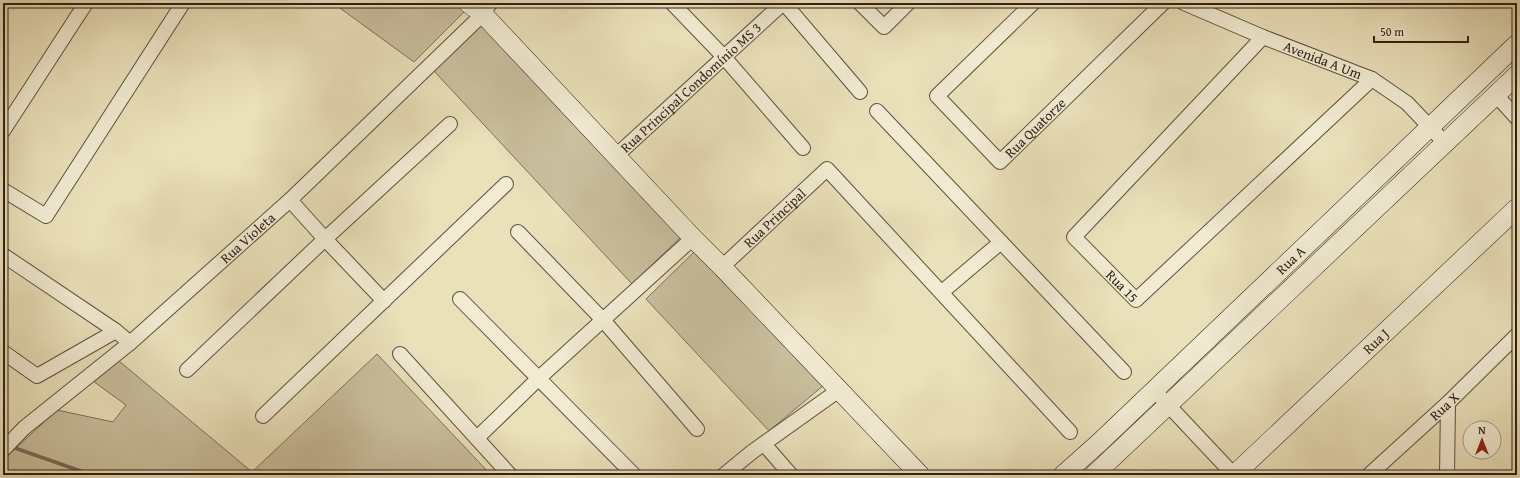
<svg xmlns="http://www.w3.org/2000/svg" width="1520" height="478" font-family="'Gentium Book Plus',serif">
<rect width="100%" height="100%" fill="#eae0ba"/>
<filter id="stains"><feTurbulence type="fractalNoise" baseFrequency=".005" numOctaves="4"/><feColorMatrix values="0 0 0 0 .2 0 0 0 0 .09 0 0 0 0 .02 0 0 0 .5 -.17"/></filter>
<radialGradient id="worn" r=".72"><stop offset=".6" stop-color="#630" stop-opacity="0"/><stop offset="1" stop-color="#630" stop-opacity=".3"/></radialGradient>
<path fill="#cabf9e" stroke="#7c705a" d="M333,3H455L466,10L414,62Z
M480,23L682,236L632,284L433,70Z
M696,250L824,385L769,431L646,299Z
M377,354L491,475H3V460L57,410L113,422L126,405L93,381L119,361L252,472Z"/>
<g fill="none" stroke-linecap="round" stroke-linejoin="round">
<path stroke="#796c57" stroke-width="3.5" d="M12,447L92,475"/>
<defs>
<g id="street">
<path d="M672,3L723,56L803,148"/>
<path d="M784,3L860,92"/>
<path d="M860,3L884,27L908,3"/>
<path id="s1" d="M1033,3L937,96L1000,162L1163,3"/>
<path id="s2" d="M1184,3L1263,37L1372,79L1407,103L1445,143"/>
<path id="s3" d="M1263,37L1074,237L1136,300L1372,79"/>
<path d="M1496,95L1517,118"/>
<path d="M877,111L1124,372"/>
<path d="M3,131L86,3"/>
<path id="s4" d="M617,155L783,3"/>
<path d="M3,190L46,216L183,3"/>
<path d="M290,200L325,239L384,301"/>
<path d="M518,232L603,320L697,429"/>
<path d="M3,255L116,331L130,343"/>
<path id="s5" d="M722,267L827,169L1070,432"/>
<path d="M942,292L1001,242"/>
<path d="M460,299L634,475"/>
<path d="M3,352L37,376L116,331"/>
<path d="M400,354L510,475"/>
<path d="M187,370L325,239L450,124"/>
<path d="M1154,390L1234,475"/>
<path d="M263,416L506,184"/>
<path d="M477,438L539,378L693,238"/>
<path d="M764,444L791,475"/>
<path id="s6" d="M3,450L24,428L130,343L290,200L483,14L490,3"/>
<path d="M724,475L752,452L839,390"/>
<path id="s7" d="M1369,475L1448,403L1517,335"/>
<path d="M1447,475L1448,403"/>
</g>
<g id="secondary">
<path d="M468,3L483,14L693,238L722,267L920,475"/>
<path id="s8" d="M1063,475L1100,442L1517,44"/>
<path d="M1094,475L1517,75"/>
<path id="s9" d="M1234,475L1517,208"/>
</g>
</defs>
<use href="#street" stroke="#5e503f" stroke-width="16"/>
<use href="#secondary" stroke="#2f2016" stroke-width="20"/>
<use href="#street" stroke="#f1ebd2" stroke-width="14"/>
<use href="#secondary" stroke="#f1ebd2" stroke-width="19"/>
</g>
<g text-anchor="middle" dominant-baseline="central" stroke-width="3.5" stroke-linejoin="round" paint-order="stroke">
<g font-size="14" fill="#2f2016" stroke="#f1ebd2">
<text stroke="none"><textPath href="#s2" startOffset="150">Avenida A Um</textPath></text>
<text stroke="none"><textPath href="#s4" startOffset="100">Rua Principal Condomínio MS 3</textPath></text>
<text stroke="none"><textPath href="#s1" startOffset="274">Rua Quatorze</textPath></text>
<text stroke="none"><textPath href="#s5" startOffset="72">Rua Principal</textPath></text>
<text stroke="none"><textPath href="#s6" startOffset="324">Rua Violeta</textPath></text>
<text stroke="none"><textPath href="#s8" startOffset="313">Rua A</textPath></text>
<text stroke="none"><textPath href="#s3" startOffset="344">Rua 15</textPath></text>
<text stroke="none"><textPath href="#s9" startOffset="195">Rua J</textPath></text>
<text stroke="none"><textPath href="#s7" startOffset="102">Rua X</textPath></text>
</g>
</g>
<rect width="1520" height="478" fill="none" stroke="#eae0ba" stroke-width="16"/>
<rect x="4" y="4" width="1512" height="470" fill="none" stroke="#2f2016" stroke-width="2"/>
<rect x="8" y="8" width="1504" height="462" fill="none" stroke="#2f2016"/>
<g transform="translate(1482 440)"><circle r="19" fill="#f1ebd2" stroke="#a39a87"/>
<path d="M0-3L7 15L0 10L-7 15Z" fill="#8f2418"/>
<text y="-6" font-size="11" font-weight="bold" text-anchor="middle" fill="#2f2016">N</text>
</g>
<path d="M1374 36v6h94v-6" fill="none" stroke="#2f2016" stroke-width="2"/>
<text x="1380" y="36" font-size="12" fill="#2f2016" stroke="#f1ebd2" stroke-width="3" paint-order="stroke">50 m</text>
<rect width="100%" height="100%" filter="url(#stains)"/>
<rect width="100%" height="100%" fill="url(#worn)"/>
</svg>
